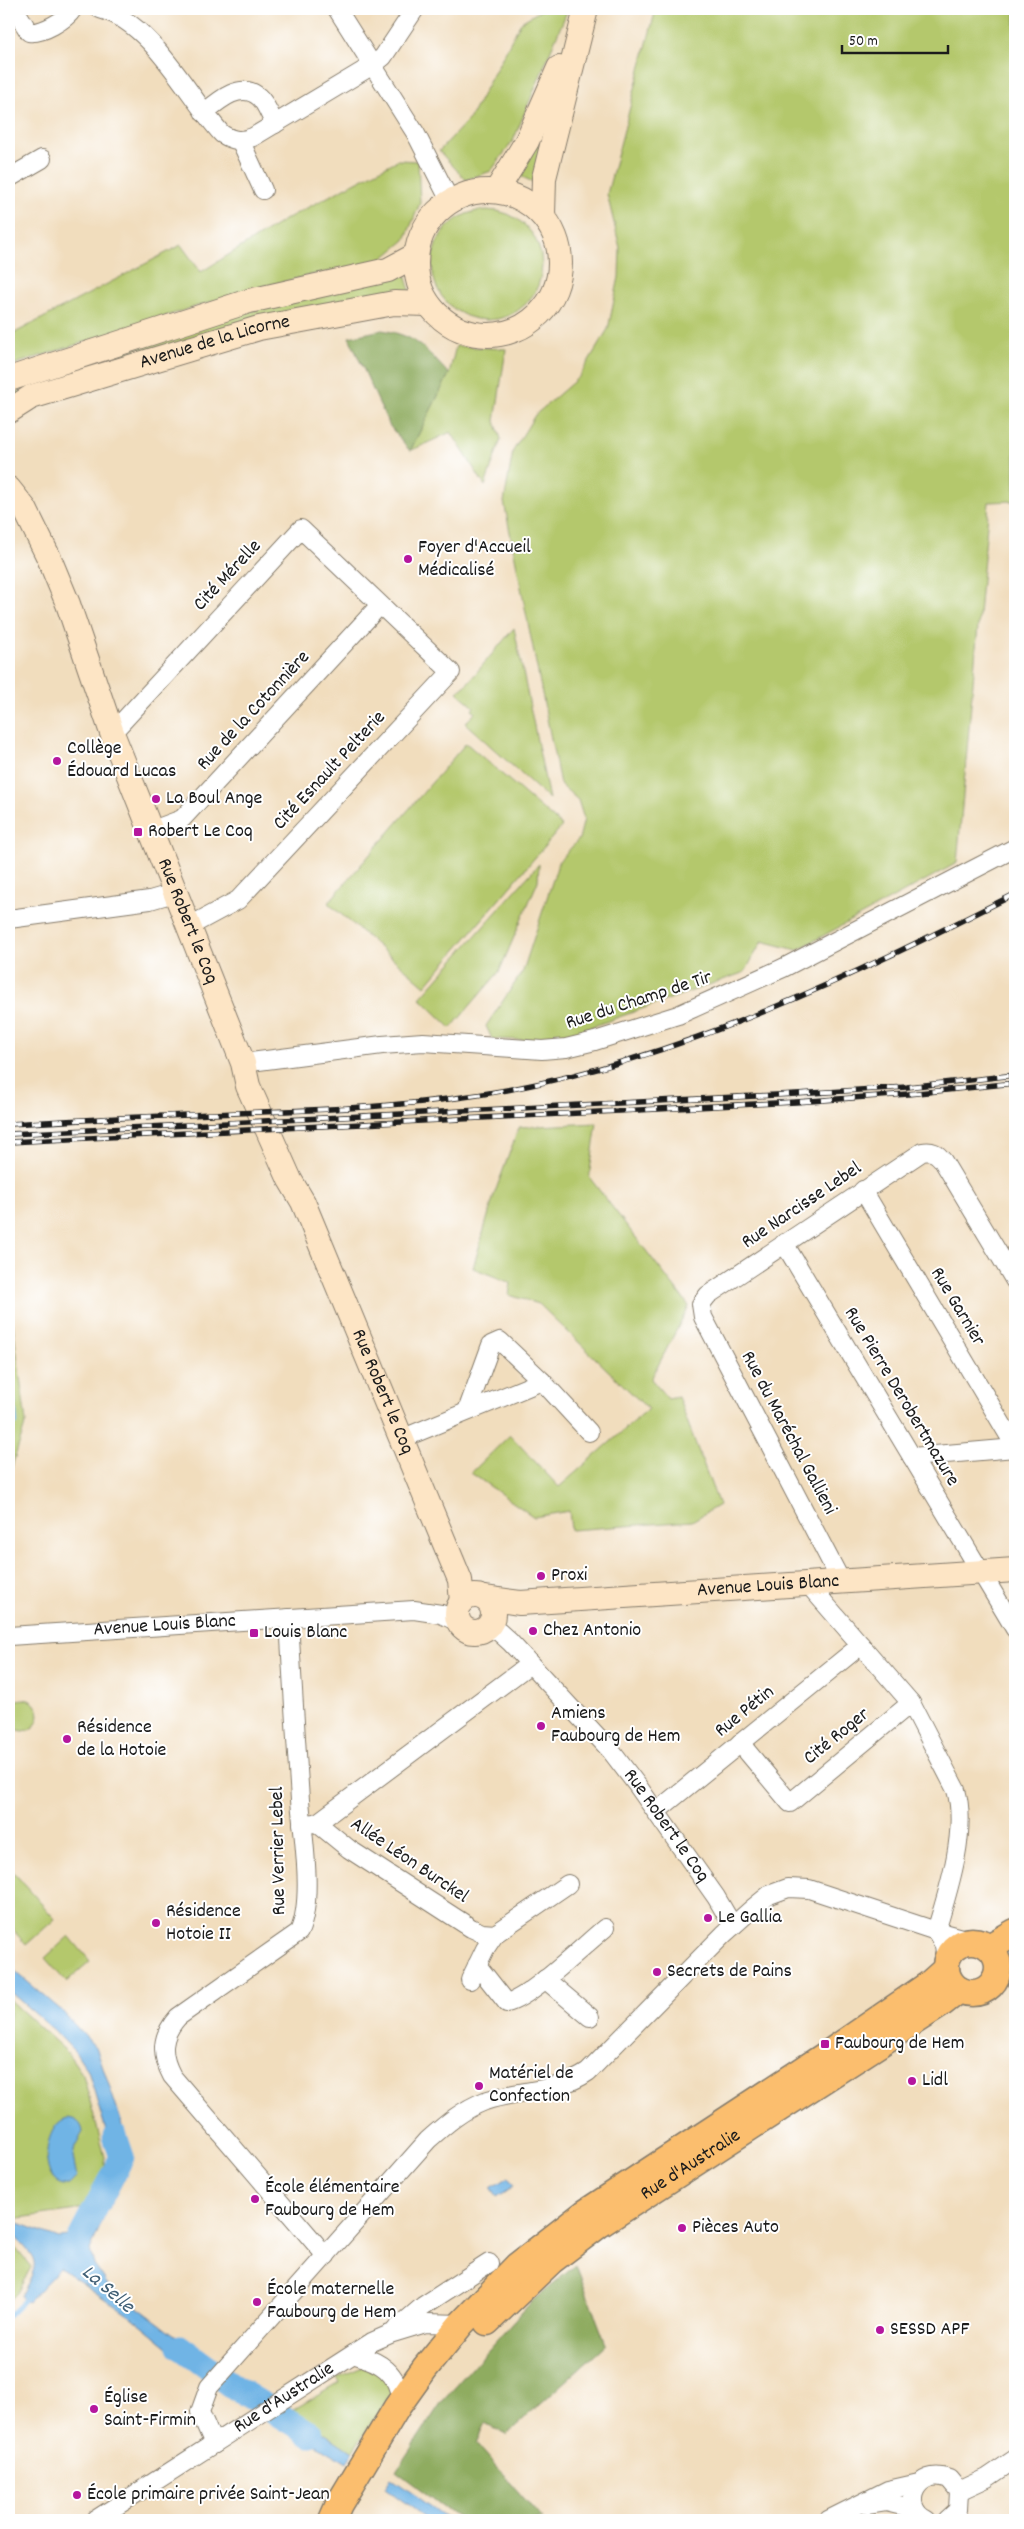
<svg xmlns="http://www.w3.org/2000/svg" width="1024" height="2529" font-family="Dekko,sans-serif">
<rect width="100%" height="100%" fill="#fff"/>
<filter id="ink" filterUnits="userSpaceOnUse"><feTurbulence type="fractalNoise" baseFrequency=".02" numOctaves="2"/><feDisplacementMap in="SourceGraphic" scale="10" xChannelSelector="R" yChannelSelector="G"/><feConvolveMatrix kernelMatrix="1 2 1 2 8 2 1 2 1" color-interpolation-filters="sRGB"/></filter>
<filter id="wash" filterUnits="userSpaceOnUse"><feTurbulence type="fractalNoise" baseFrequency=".0096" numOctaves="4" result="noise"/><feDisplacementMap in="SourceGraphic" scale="20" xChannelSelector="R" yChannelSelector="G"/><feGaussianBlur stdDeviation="1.12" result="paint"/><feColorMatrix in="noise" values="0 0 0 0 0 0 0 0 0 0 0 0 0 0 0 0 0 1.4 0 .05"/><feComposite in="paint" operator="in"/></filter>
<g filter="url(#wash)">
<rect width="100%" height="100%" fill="#f1ddbd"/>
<path fill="#b4c86c" stroke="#687244" d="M543,9H568L513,141L491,171L466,180L439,151L470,118L521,22Z
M656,9H1015V501L989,502L957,863L797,950L762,941L745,972L552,1041L492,1039L486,1026L523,971L559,861L579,839L584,819L578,800L560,784L504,502L513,451L535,415L579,377L608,329L619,277L620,248L607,194Z
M546,121L533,182L518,175Z
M398,160L418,161L420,203L405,240L376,264L311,275L245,291L9,366V336L181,245L201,272L286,219Z
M432 265a55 55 0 1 1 110 0a55 55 0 1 1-110 0Z
M404,272L411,293L10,400L9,388L244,313Z
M456,346L506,349L495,421L501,439L485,486L451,432L410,451L449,374Z
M514,628L549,799L465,723L475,713L472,710L474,707L457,692L466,685Z
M466,743L562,826L425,986L328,903Z
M539,864L538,881L499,972L451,1028L420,998Z
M597,1123L589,1177L689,1306L651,1379L668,1399L678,1397L719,1505L692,1521L571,1530L569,1511L534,1517L471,1473L510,1435L559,1487L648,1409L539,1304L509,1295L511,1283L473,1268L494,1195L519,1127Z
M9,1317L13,1324L26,1422L9,1476Z
M7 1715a16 16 0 1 1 32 0a16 16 0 1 1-32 0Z
M9,1867L55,1919L26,1945L9,1925Z
M69,1936L90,1961L66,1982L45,1958Z
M9,1999L67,2052L83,2075L105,2157L102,2179L85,2209L19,2218L9,2234Z
M9,2240L31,2267L17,2293L9,2301Z
M365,2366H372L390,2383L391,2394L352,2452L291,2411L339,2383L336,2378Z"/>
<path fill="#8fac60" stroke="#56643e" d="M382,330C418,336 425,349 449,374L410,451L389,425L349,337Z
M576,2265L606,2344L506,2435L485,2424L476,2443L543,2520H461L396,2471L441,2403L532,2301Z"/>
<path fill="#6fb4e5" stroke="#466880" d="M9,1966L61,2010L97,2049L121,2121L128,2158L127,2172L111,2167V2147L88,2071L77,2054L54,2030L9,1991Z
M68,2118C76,2119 82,2123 83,2132L75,2146L73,2157L77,2177L69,2185C37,2189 42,2122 68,2118Z
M109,2172L125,2177L107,2212L92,2202Z
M508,2177L514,2186L497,2197L491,2188Z
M90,2205L105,2215L90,2250L94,2265L108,2285L211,2362L201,2374L131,2317L60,2268L28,2302L21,2296C42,2258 38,2262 10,2231L16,2222L59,2238L69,2237Z
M235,2377L265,2397L250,2407L223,2390Z
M291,2411L352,2452L346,2463L299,2434L274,2422Z
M391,2478L450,2520H429L385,2488Z"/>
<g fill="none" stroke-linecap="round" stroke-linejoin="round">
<path stroke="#6fb4e5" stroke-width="4.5" d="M9,1355L16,1423
M9,2316L28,2297"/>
<path stroke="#6fb4e5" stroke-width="25" d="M80,2238L122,2157L115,2136
M180,2347L234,2387L311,2434"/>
</g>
</g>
<g filter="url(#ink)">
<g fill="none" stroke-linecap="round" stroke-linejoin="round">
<defs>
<g id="street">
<path d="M100,9C152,22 188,97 222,134C234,141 240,142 253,137L373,65L383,57L415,9"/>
<path d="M337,9L416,134L450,201"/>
<path d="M16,11L29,32C42,34 66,20 73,9"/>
<path d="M204,113C217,102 241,80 259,97C266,103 270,116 275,124"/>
<path d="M241,142L263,190"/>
<path d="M9,178L42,159"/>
<path d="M112,733L301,529L451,672L238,900L188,927"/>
<path d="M150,831L182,819L380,605"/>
<path d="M9,919L150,900L174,893"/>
<path d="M243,1063L382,1045L423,1042L542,1050L566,1048L595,1041L678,1015L783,968L1015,848"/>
<path d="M863,1190L1015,1446"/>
<path d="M784,1243L1015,1629"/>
<path d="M467,1411L491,1345L500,1341L542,1381L589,1432"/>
<path d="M401,1439L542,1381"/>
<path d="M912,1457L1015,1448"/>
<path d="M841,1581L703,1317L701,1304L708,1295L922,1152C932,1150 937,1153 943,1161L1015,1281"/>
<path d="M808,1584L911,1703L956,1790C968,1830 948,1892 936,1931"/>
<path d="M289,1618C292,1679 296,1739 300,1800C303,1837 314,1900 299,1932L178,2017C161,2036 160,2054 172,2076L326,2256"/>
<path id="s1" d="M486,1628L499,1632L510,1642L611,1751L637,1785L716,1897L733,1926"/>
<path id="s2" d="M9,1636L414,1610L441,1614L460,1623"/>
<path d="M740,1743L790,1803L911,1703"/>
<path d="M657,1811L861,1645"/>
<path d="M317,1823L530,1664"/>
<path d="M302,1824L317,1823L349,1849L471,1928L482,1933L495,1934L568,1884"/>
<path d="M936,1931L944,1945L946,1960"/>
<path d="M477,1965L507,2003C530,1998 584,1945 605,1928"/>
<path d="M545,1979L590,2017"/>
<path d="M470,1980L485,1949L495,1934"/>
<path d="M396,2329L423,2306L489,2263"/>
<path d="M356,2355C381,2362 397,2372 401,2400"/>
<path d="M214,2444L200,2412L209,2387L428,2140C446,2124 462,2110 485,2101C519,2089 558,2093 588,2072L724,1934L753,1908L769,1895L788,1888L809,1889L936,1931L972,1941"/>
<path d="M959,2491L987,2478L1015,2459"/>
<path d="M867,2505L886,2502L915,2509"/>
<path id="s3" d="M95,2520L372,2342L390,2334L426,2323L461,2324"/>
<path d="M828,2520L888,2490L919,2483"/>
<path d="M927,2520C898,2506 918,2466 949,2479L959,2491L958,2510L947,2520"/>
</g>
<g id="secondary">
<path d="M497,190L527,141L559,68"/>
<circle cx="488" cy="263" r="72"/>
<path d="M543,215L544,178L586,9"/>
<path d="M9,379L249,301L388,270L416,255"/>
<path id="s4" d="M9,411L31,397L259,328L394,303L428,304"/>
<path id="s5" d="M9,489L25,509L49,558L68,604L112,733L243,1063L248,1086L290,1180L303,1202L460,1580L462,1602"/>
<circle cx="475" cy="1614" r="18"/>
<path id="s6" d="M484,1598L520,1603L1015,1570"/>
</g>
<g id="primary">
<circle cx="972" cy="1967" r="26"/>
<path d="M989,1947L1015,1932"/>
<path id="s7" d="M487,2322L551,2261L600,2224L941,2004L959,1990"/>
<path d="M332,2520L339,2504L397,2407L425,2368L461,2324L517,2266L585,2213L829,2053L928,1985L946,1969"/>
</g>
</defs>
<use href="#street" stroke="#867c6c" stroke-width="20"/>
<use href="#secondary" stroke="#867c6c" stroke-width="26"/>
<use href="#primary" stroke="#867c6c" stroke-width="29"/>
<use href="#street" stroke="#fff" stroke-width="18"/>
<use href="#secondary" stroke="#fde5c5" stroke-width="24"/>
<use href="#primary" stroke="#fbbe6e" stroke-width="26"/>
<defs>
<path id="rail" d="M9,1124C93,1119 177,1115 261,1112C343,1109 426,1105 507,1090C688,1056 852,976 1015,894
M9,1134L796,1094L907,1087L1015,1075
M9,1142L796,1102L908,1094L1015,1083"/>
</defs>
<use href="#rail" stroke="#1c1c1c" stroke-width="5.5"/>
<use href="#rail" stroke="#fff" stroke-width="4" stroke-dasharray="11" stroke-linecap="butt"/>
</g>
</g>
<g fill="#b5179e" stroke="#fff" stroke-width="2">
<circle cx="408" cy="559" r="5"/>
<circle cx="57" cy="761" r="5"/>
<circle cx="156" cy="799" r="5"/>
<rect x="133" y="827" width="10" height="10" rx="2.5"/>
<circle cx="541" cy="1576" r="5"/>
<circle cx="533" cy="1631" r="5"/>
<rect x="249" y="1628" width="10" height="10" rx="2.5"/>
<circle cx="541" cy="1726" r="5"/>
<circle cx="67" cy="1739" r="5"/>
<circle cx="708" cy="1918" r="5"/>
<circle cx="156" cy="1923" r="5"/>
<circle cx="657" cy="1972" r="5"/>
<rect x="820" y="2039" width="10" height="10" rx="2.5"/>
<circle cx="912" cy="2081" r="5"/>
<circle cx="479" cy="2086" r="5"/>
<circle cx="255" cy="2199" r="5"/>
<circle cx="682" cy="2228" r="5"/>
<circle cx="257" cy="2302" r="5"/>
<circle cx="880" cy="2330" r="5"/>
<circle cx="94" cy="2409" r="5"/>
<circle cx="77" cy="2495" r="5"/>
</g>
<g text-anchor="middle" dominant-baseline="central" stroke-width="4" stroke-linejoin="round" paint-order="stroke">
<g font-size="20" fill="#1c1c1c" stroke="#fff">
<text stroke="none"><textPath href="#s4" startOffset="218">Avenue de la Licorne</textPath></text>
<text transform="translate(228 576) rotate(-47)">Cité Mérelle</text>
<text transform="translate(254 711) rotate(-47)">Rue de la Cotonnière</text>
<text transform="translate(330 771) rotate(-47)">Cité Esnault Pelterie</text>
<text stroke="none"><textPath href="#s5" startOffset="469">Rue Robert le Coq</textPath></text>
<text transform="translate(639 1001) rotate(-18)">Rue du Champ de Tir</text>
<text transform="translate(802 1206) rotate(-34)">Rue Narcisse Lebel</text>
<text transform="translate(957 1307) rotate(59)">Rue Garnier</text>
<text stroke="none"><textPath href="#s5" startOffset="979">Rue Robert le Coq</textPath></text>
<text transform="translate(901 1397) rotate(59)">Rue Pierre Derobertmazure</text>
<text transform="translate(788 1433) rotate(62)">Rue du Maréchal Gallieni</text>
<text stroke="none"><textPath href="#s6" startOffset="285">Avenue Louis Blanc</textPath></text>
<text stroke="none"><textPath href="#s2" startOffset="156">Avenue Louis Blanc</textPath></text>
<text transform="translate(745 1712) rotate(-39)">Rue Pétin</text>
<text transform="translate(837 1737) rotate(-39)">Cité Roger</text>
<text stroke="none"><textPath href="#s1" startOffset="270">Rue Robert le Coq</textPath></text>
<text transform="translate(279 1851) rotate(-91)">Rue Verrier Lebel</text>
<text transform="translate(409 1861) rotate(34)">Allée Léon Burckel</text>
<text stroke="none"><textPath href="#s7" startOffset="258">Rue d'Australie</textPath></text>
<text stroke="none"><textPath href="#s3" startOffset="225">Rue d'Australie</textPath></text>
</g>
<g font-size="20" fill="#1c1c1c" stroke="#fff" text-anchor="start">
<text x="418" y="548">Foyer d'Accueil<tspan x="418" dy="23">Médicalisé</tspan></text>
<text x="67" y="749">Collège<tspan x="67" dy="23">Édouard Lucas</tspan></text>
<text x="166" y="799">La Boul Ange</text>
<text x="148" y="832">Robert Le Coq</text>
<text x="551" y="1576">Proxi</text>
<text x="543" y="1631">Chez Antonio</text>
<text x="264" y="1633">Louis Blanc</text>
<text x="551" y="1714">Amiens<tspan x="551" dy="23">Faubourg de Hem</tspan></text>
<text x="77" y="1728">Résidence<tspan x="77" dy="23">de la Hotoie</tspan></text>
<text x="166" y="1912">Résidence<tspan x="166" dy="23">Hotoie II</tspan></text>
<text x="718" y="1918">Le Gallia</text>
<text x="667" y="1972">Secrets de Pains</text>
<text x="835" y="2044">Faubourg de Hem</text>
<text x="489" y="2074">Matériel de<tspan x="489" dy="23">Confection</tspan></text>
<text x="922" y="2081">Lidl</text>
<text x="265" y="2188">École élémentaire<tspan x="265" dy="23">Faubourg de Hem</tspan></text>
<text x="692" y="2228">Pièces Auto</text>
<text x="267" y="2290">École maternelle<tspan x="267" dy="23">Faubourg de Hem</tspan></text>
<text x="890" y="2330">SESSD APF</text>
<text x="104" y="2398">Église<tspan x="104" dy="23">Saint-Firmin</tspan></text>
<text x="87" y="2495">École primaire privée Saint-Jean</text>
</g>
<g font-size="21" font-style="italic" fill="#416076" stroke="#fff">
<text transform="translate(107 2290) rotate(41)">La Selle</text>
</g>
</g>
<rect width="1024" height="2529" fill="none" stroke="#fff" stroke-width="30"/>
<path d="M842 45v8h106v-8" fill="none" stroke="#1c1c1c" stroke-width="2.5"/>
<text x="849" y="45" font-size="15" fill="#1c1c1c" stroke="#ffffff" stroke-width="4" paint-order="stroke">50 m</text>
</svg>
